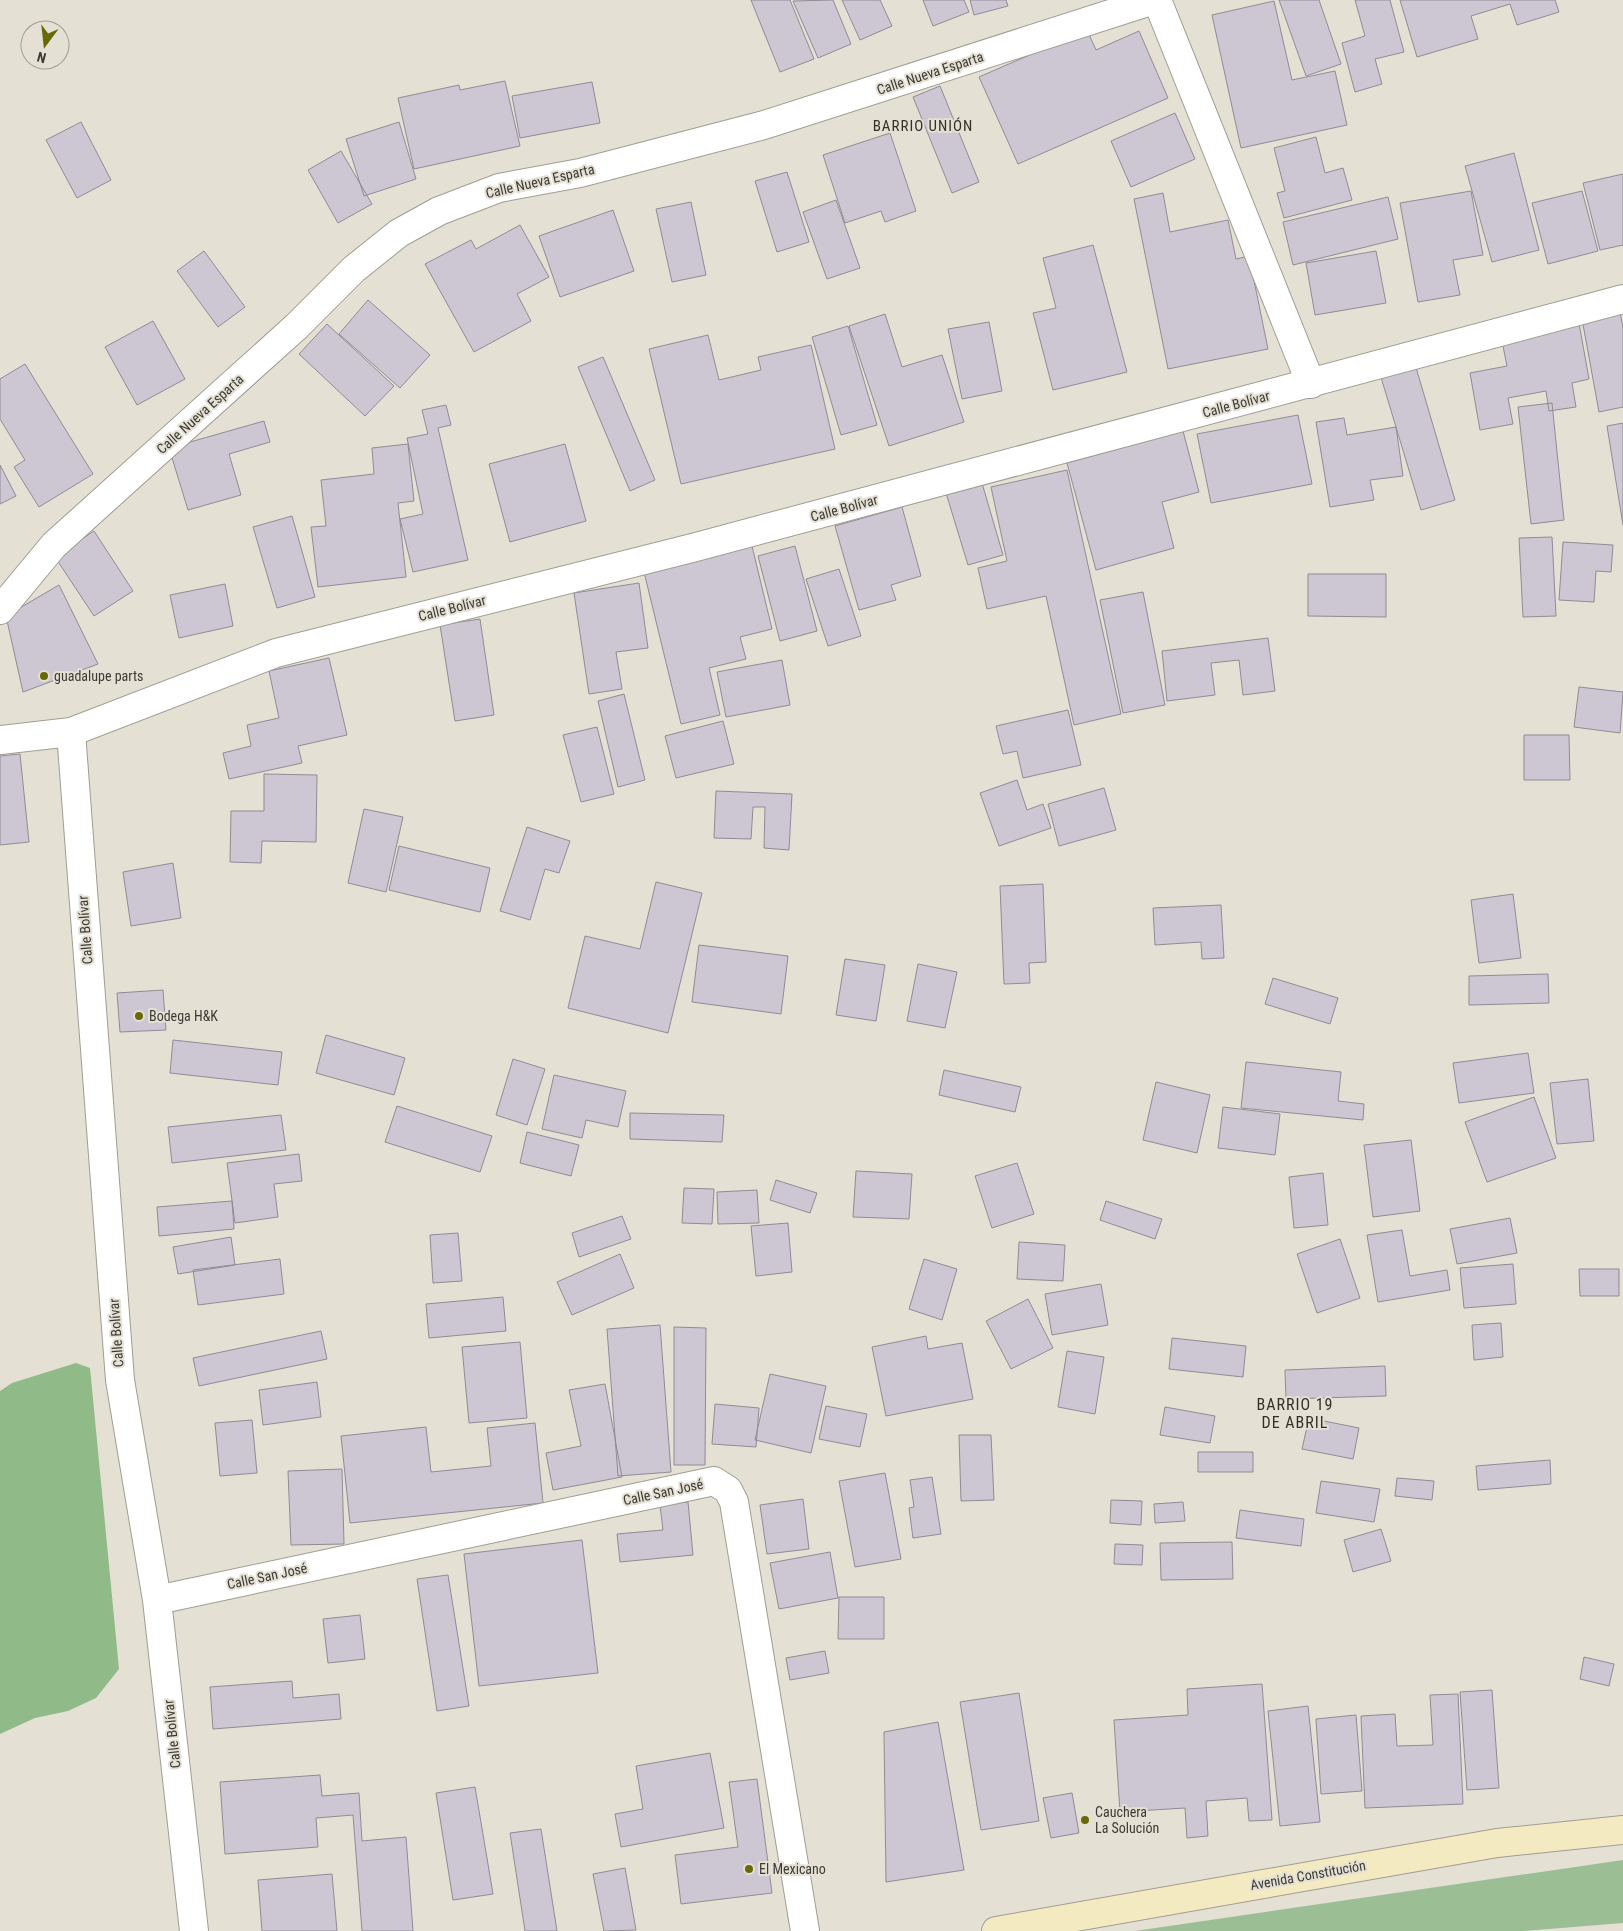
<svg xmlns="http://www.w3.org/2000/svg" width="1623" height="1931" font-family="'Roboto Condensed',sans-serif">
<rect width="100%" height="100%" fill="#e4e0d4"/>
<path fill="#9cbe95" d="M1623,1860V1923L1524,1931H1135Z"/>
<path fill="#90bb88" d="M76,1363L90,1368L119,1669L96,1698L68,1711L35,1718L0,1734V1391L12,1383Z"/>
<path fill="#ccc7d3" stroke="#908b95" d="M751,0H790L814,59L780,72Z
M833,0L851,44L818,58L793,1Z
M842,0H880L892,26L860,40Z
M923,0H964L969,12L933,26Z
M970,0H1006L1008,6L974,15Z
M1279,0H1319L1341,64L1306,76Z
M1355,0H1390L1404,52L1375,59L1382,84L1355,92L1342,43L1365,36Z
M1400,0H1555L1559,12L1517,25L1510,4L1471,16L1478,39L1417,57Z
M1274,1L1292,80L1335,71L1347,125L1241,148L1212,15Z
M1087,30L1096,50L1139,31L1168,98L1018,164L979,77Z
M505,81L520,146L414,169L398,98L459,85L460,90Z
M592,82L600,123L520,138L512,96Z
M940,86L979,182L952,193L913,97Z
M1175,113L1195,159L1131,187L1111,141Z
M81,122L111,180L77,198L46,140Z
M399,122L416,179L364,196L346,139Z
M890,133L916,211L885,222L881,211L845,223L823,155Z
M1316,137L1325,173L1343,168L1352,200L1284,218L1277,193L1285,191L1274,148Z
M341,151L372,204L338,223L308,170Z
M1514,153L1539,250L1492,262L1465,166Z
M787,172L809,242L777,252L755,181Z
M1623,174V245L1600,250L1583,183Z
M1471,191L1483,255L1453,260L1460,295L1418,302L1400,203Z
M1582,191L1598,251L1548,264L1532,203Z
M1163,193L1170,232L1228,220L1236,259L1249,256L1268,349L1168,369L1134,199Z
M1388,197L1398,239L1293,265L1283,222Z
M836,200L860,268L827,279L803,212Z
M691,202L706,275L672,282L656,209Z
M613,210L634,271L560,297L539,236Z
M520,225L549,277L517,294L531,321L474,352L425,264L471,240L476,249Z
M1093,245L1127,372L1053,390L1033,313L1056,308L1043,258Z
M204,251L245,307L218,327L177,271Z
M1376,251L1386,303L1315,315L1306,263Z
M368,300L430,355L400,388L339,334Z
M1620,312L1623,328V407L1599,412L1582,319Z
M885,314L902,367L942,355L964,422L889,446L849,326Z
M153,321L185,379L137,405L105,347Z
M989,322L1002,391L962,399L948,329Z
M1579,323L1589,379L1572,383L1576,407L1549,411L1546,391L1508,398L1513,424L1480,430L1470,373L1507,366L1501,336Z
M327,324L394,386L365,416L299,354Z
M848,326L877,425L841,435L812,337Z
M708,335L719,380L761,370L758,357L811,345L835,449L681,484L649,349Z
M603,357L655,480L630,491L578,367Z
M25,364L93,474L39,507L14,467L25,460L0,419V379Z
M1415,364L1455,500L1421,510L1380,374Z
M1552,403L1564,520L1531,524L1518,407Z
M446,405L451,425L438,428L468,560L413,572L400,519L423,514L407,438L428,434L422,410Z
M1298,415L1312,484L1211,503L1197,434Z
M1344,418L1347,435L1396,427L1403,476L1370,480L1374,500L1330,507L1316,422Z
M264,421L270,442L229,454L241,495L188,510L169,448Z
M1623,423V525L1607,426Z
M1183,431L1199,492L1162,502L1174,548L1096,570L1067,463Z
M408,444L414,501L398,503L406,577L318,587L311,527L326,526L321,480L374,474L372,448Z
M565,444L586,521L510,542L489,464Z
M0,465L16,496L0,504Z
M1067,470L1121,714L1074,725L1046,596L987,609L978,568L1007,561L991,487Z
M982,483L1003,555L968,565L946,493Z
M902,507L921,576L891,585L896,600L859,610L835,526Z
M292,516L315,597L277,608L253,527Z
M94,531L133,591L94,616L55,557Z
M1552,537L1556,616L1523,617L1519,538Z
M1563,542L1613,545L1611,572L1596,571L1594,602L1559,600Z
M752,546L772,629L740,637L746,659L709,668L720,715L681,724L644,572Z
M795,546L817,631L780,641L758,556Z
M839,569L861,636L828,646L806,579Z
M1308,574H1386V617L1308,616Z
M639,583L648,648L616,652L622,689L589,694L574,593Z
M225,584L233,626L179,638L170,595Z
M59,585L98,664L23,692L6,616Z
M1143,592L1165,705L1123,713L1100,600Z
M480,619L494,715L455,721L440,625Z
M1268,638L1275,691L1243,695L1239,660L1211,663L1215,695L1167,701L1162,651Z
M329,658L347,735L298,746L302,763L229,779L223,753L251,746L247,725L279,718L269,671Z
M782,660L790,705L726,717L717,672Z
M1579,687L1623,692L1620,733L1574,727Z
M624,694L645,780L618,787L598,701Z
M1068,710L1081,765L1023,778L1017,751L1003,754L996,726Z
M723,721L734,764L676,778L665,736Z
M597,727L614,794L581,802L563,735Z
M1524,735H1569L1570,780H1524Z
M20,754L29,842L0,845V756Z
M264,774L317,775L316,842L262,841L261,863L230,862L231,811H264Z
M1017,780L1027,810L1043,804L1051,828L999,846L980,793Z
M1104,788L1116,830L1059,846L1048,804Z
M716,791L792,794L789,850L764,848L765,807H753L751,839L714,838Z
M364,809L403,817L386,892L348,883Z
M527,827L570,841L559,873L545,869L530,920L500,911Z
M399,846L490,868L480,912L389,890Z
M173,863L181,918L131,926L123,872Z
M656,882L702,893L668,1033L568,1008L585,936L640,949Z
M1043,884L1046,962L1029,963L1030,983L1004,984L1000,886Z
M1513,894L1521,958L1479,963L1471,900Z
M1221,905L1224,958L1202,959L1201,942L1155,945L1153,908Z
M699,945L788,956L781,1014L692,1002Z
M845,959L885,965L876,1021L836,1015Z
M918,964L957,972L945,1028L907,1021Z
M1548,974L1549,1003L1469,1005V976Z
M1273,978L1338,998L1330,1024L1265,1004Z
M163,990L166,1030L120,1032L117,993Z
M326,1035L405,1058L394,1095L316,1073Z
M173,1040L282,1052L278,1085L170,1073Z
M1528,1053L1534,1093L1459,1103L1453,1063Z
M513,1059L545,1069L527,1125L496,1115Z
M1246,1062L1341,1072L1338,1101L1364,1104L1363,1120L1241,1108Z
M944,1070L1021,1087L1015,1112L939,1095Z
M554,1075L626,1091L618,1127L586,1120L582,1138L542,1129Z
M1588,1079L1594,1141L1557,1144L1550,1083Z
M1156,1082L1210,1095L1197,1153L1143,1140Z
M1534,1097L1556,1158L1487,1182L1465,1122Z
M397,1106L492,1136L480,1172L385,1142Z
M1223,1107L1280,1114L1275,1155L1218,1148Z
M630,1113L724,1115L722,1142L630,1139Z
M281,1115L286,1150L172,1163L168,1127Z
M527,1132L579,1145L571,1176L520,1163Z
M1411,1140L1420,1211L1373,1217L1364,1145Z
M299,1154L302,1181L274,1184L278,1217L235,1223L227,1163Z
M1017,1163L1034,1214L992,1228L975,1176Z
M856,1171L912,1174L909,1219L853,1217Z
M1323,1173L1328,1225L1294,1228L1289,1177Z
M776,1180L817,1193L810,1213L770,1200Z
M684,1188L714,1189L712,1224L682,1223Z
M757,1190L759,1223L718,1224L717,1192Z
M232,1201L234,1229L159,1236L157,1207Z
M1106,1201L1162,1219L1155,1239L1100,1220Z
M622,1216L631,1239L579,1257L572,1233Z
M1510,1218L1517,1253L1457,1264L1450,1229Z
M788,1223L792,1272L756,1276L751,1226Z
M1402,1230L1410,1276L1447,1270L1450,1290L1378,1302L1367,1235Z
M458,1233L462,1281L433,1283L430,1235Z
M231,1237L235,1265L178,1274L173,1247Z
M1340,1239L1360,1298L1317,1313L1297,1254Z
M1019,1242L1065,1245L1063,1281L1017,1279Z
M620,1254L634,1288L572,1315L557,1282Z
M280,1259L284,1294L198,1305L193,1270Z
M924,1259L957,1269L942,1320L909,1309Z
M1513,1264L1516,1304L1464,1308L1460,1268Z
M1579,1269H1619V1296H1580Z
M1101,1284L1108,1325L1052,1335L1045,1294Z
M503,1297L506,1331L429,1338L426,1304Z
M1028,1299L1053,1348L1011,1369L986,1321Z
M1501,1323L1503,1357L1474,1360L1472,1325Z
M660,1325L671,1472L618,1476L607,1329Z
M674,1327L706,1328L705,1465H674Z
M321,1331L327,1359L199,1386L193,1358Z
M926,1336L928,1349L962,1343L973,1399L886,1416L872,1347Z
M1172,1338L1246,1346L1243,1377L1169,1369Z
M520,1342L527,1418L469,1423L462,1347Z
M1067,1351L1104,1357L1095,1414L1058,1407Z
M1385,1366L1386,1396L1286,1399L1285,1370Z
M770,1374L826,1386L811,1453L755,1440Z
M317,1382L321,1417L263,1425L259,1390Z
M605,1384L622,1477L553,1490L546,1453L581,1446L569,1390Z
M715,1404L759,1408L756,1447L712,1444Z
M826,1406L867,1414L860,1447L819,1439Z
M1165,1407L1215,1416L1210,1443L1160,1435Z
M1309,1418L1359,1428L1353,1459L1302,1449Z
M252,1420L257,1473L220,1476L215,1423Z
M535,1423L543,1503L350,1523L341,1436L426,1427L431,1472L491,1466L487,1428Z
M959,1435H991L994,1500L961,1501Z
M1198,1452H1253V1472H1198Z
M1550,1460L1551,1484L1478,1490L1476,1466Z
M342,1469L344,1544L291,1545L288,1471Z
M885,1473L901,1559L855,1567L839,1481Z
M932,1477L941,1534L913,1538L909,1508L914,1507L910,1480Z
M1397,1478L1434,1481L1432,1500L1395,1496Z
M1321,1481L1380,1489L1374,1522L1316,1513Z
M803,1499L809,1549L767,1554L760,1505Z
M1111,1500L1142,1501L1141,1525L1110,1523Z
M688,1502L693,1555L620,1562L617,1534L663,1530L660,1505Z
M1183,1502L1185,1521L1155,1523L1154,1504Z
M1240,1510L1304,1519L1301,1546L1236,1538Z
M1381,1529L1391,1561L1353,1572L1344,1540Z
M582,1540L598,1673L479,1686L464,1554Z
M1232,1542L1233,1579L1161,1580L1160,1543Z
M1115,1544L1143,1545L1142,1565L1114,1564Z
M830,1552L838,1598L779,1609L770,1563Z
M448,1575L469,1706L437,1711L417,1579Z
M839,1597H884V1639H838Z
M360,1615L365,1659L328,1663L323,1619Z
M825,1651L829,1673L790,1680L786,1658Z
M1584,1657L1614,1664L1609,1686L1580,1679Z
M292,1681L293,1698L339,1694L341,1719L213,1729L210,1687Z
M1262,1684L1272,1820L1249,1821L1247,1798L1206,1801L1208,1836L1187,1838L1185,1808L1120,1812L1114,1720L1188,1715L1187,1689Z
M1492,1690L1499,1788L1467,1790L1460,1692Z
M1019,1693L1039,1821L981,1830L960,1702Z
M1458,1694L1463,1804L1365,1808L1361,1716L1395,1714L1397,1746L1433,1745L1430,1695Z
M1308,1706L1320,1822L1280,1826L1268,1711Z
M1356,1715L1362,1791L1321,1794L1316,1719Z
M938,1722L964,1870L886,1882L884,1732Z
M710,1753L724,1828L621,1847L615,1814L643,1809L636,1766Z
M320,1775L322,1796L359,1793L362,1841L406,1837L413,1931H362L353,1815L316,1818L318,1847L225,1854L220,1782Z
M757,1779L772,1893L681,1904L675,1855L738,1847L729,1782Z
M475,1787L493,1894L453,1900L436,1793Z
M1072,1793L1079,1833L1051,1838L1043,1798Z
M541,1829L557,1931H525L510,1833Z
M625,1868L636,1930L604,1931L593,1874Z
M332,1874L337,1931H262L258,1880Z"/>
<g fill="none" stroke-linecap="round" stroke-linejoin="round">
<defs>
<path id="minor" d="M1157,0L1311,384
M0,610L54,545L297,326L354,269L399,233L439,211L499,188L580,173L764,125L1154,0
M0,740L71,732
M157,1600L714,1481L728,1490L734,1502L805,1931
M194,1931L157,1600L120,1380L71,732L276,653L696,547L1623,299"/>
<path id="secondary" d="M996,1931L1497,1843L1623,1830"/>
</defs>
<use href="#minor" stroke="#a19d92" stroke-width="30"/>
<use href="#secondary" stroke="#a19d92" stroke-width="30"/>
<use href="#minor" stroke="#fff" stroke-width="28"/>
<use href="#secondary" stroke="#f4eac2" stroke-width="28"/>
</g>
<g fill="#676907" stroke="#e4e0d4" stroke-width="2">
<circle cx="44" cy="676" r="5"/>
<circle cx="139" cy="1016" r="5"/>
<circle cx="1085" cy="1820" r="5"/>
<circle cx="749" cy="1869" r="5"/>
</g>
<g text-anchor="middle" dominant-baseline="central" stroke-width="4" stroke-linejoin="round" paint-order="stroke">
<g font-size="14" fill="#3c3a35" stroke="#e4e0d4">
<text transform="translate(930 73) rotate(-18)">Calle Nueva Esparta</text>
<text transform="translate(540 181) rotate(-13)">Calle Nueva Esparta</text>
<text transform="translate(1236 404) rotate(-15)">Calle Bolívar</text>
<text transform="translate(200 414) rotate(-42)">Calle Nueva Esparta</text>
<text transform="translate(844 508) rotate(-15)">Calle Bolívar</text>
<text transform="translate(452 608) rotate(-14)">Calle Bolívar</text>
<text transform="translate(85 930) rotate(-94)">Calle Bolívar</text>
<text transform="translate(116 1333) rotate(-94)">Calle Bolívar</text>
<text transform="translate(663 1492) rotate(-12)">Calle San José</text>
<text transform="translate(267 1576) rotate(-12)">Calle San José</text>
<text transform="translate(172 1734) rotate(-96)">Calle Bolívar</text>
<text transform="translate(1308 1875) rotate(-10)">Avenida Constitución</text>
</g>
<g font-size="14" fill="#3c3a35" stroke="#e4e0d4" text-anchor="start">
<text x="54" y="676">guadalupe parts</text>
<text x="149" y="1016">Bodega H&amp;K</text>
<text x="1095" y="1812">Cauchera<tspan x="1095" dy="16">La Solución</tspan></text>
<text x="759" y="1869">El Mexicano</text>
</g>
<g font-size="15" letter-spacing="1" fill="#343027" stroke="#e4e0d4">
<text x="923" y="126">BARRIO UNIÓN</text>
</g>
<g font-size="16" letter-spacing="1" fill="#343027" stroke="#e4e0d4">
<text x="1295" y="1404">BARRIO 19<tspan x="1295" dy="18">DE ABRIL</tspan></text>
</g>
</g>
<g transform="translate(45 45) rotate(195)"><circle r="24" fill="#e4e0d4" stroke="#a19e94"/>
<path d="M0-4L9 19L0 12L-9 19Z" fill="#676907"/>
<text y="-8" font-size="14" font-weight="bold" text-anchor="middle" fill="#3c3a35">N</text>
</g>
</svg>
